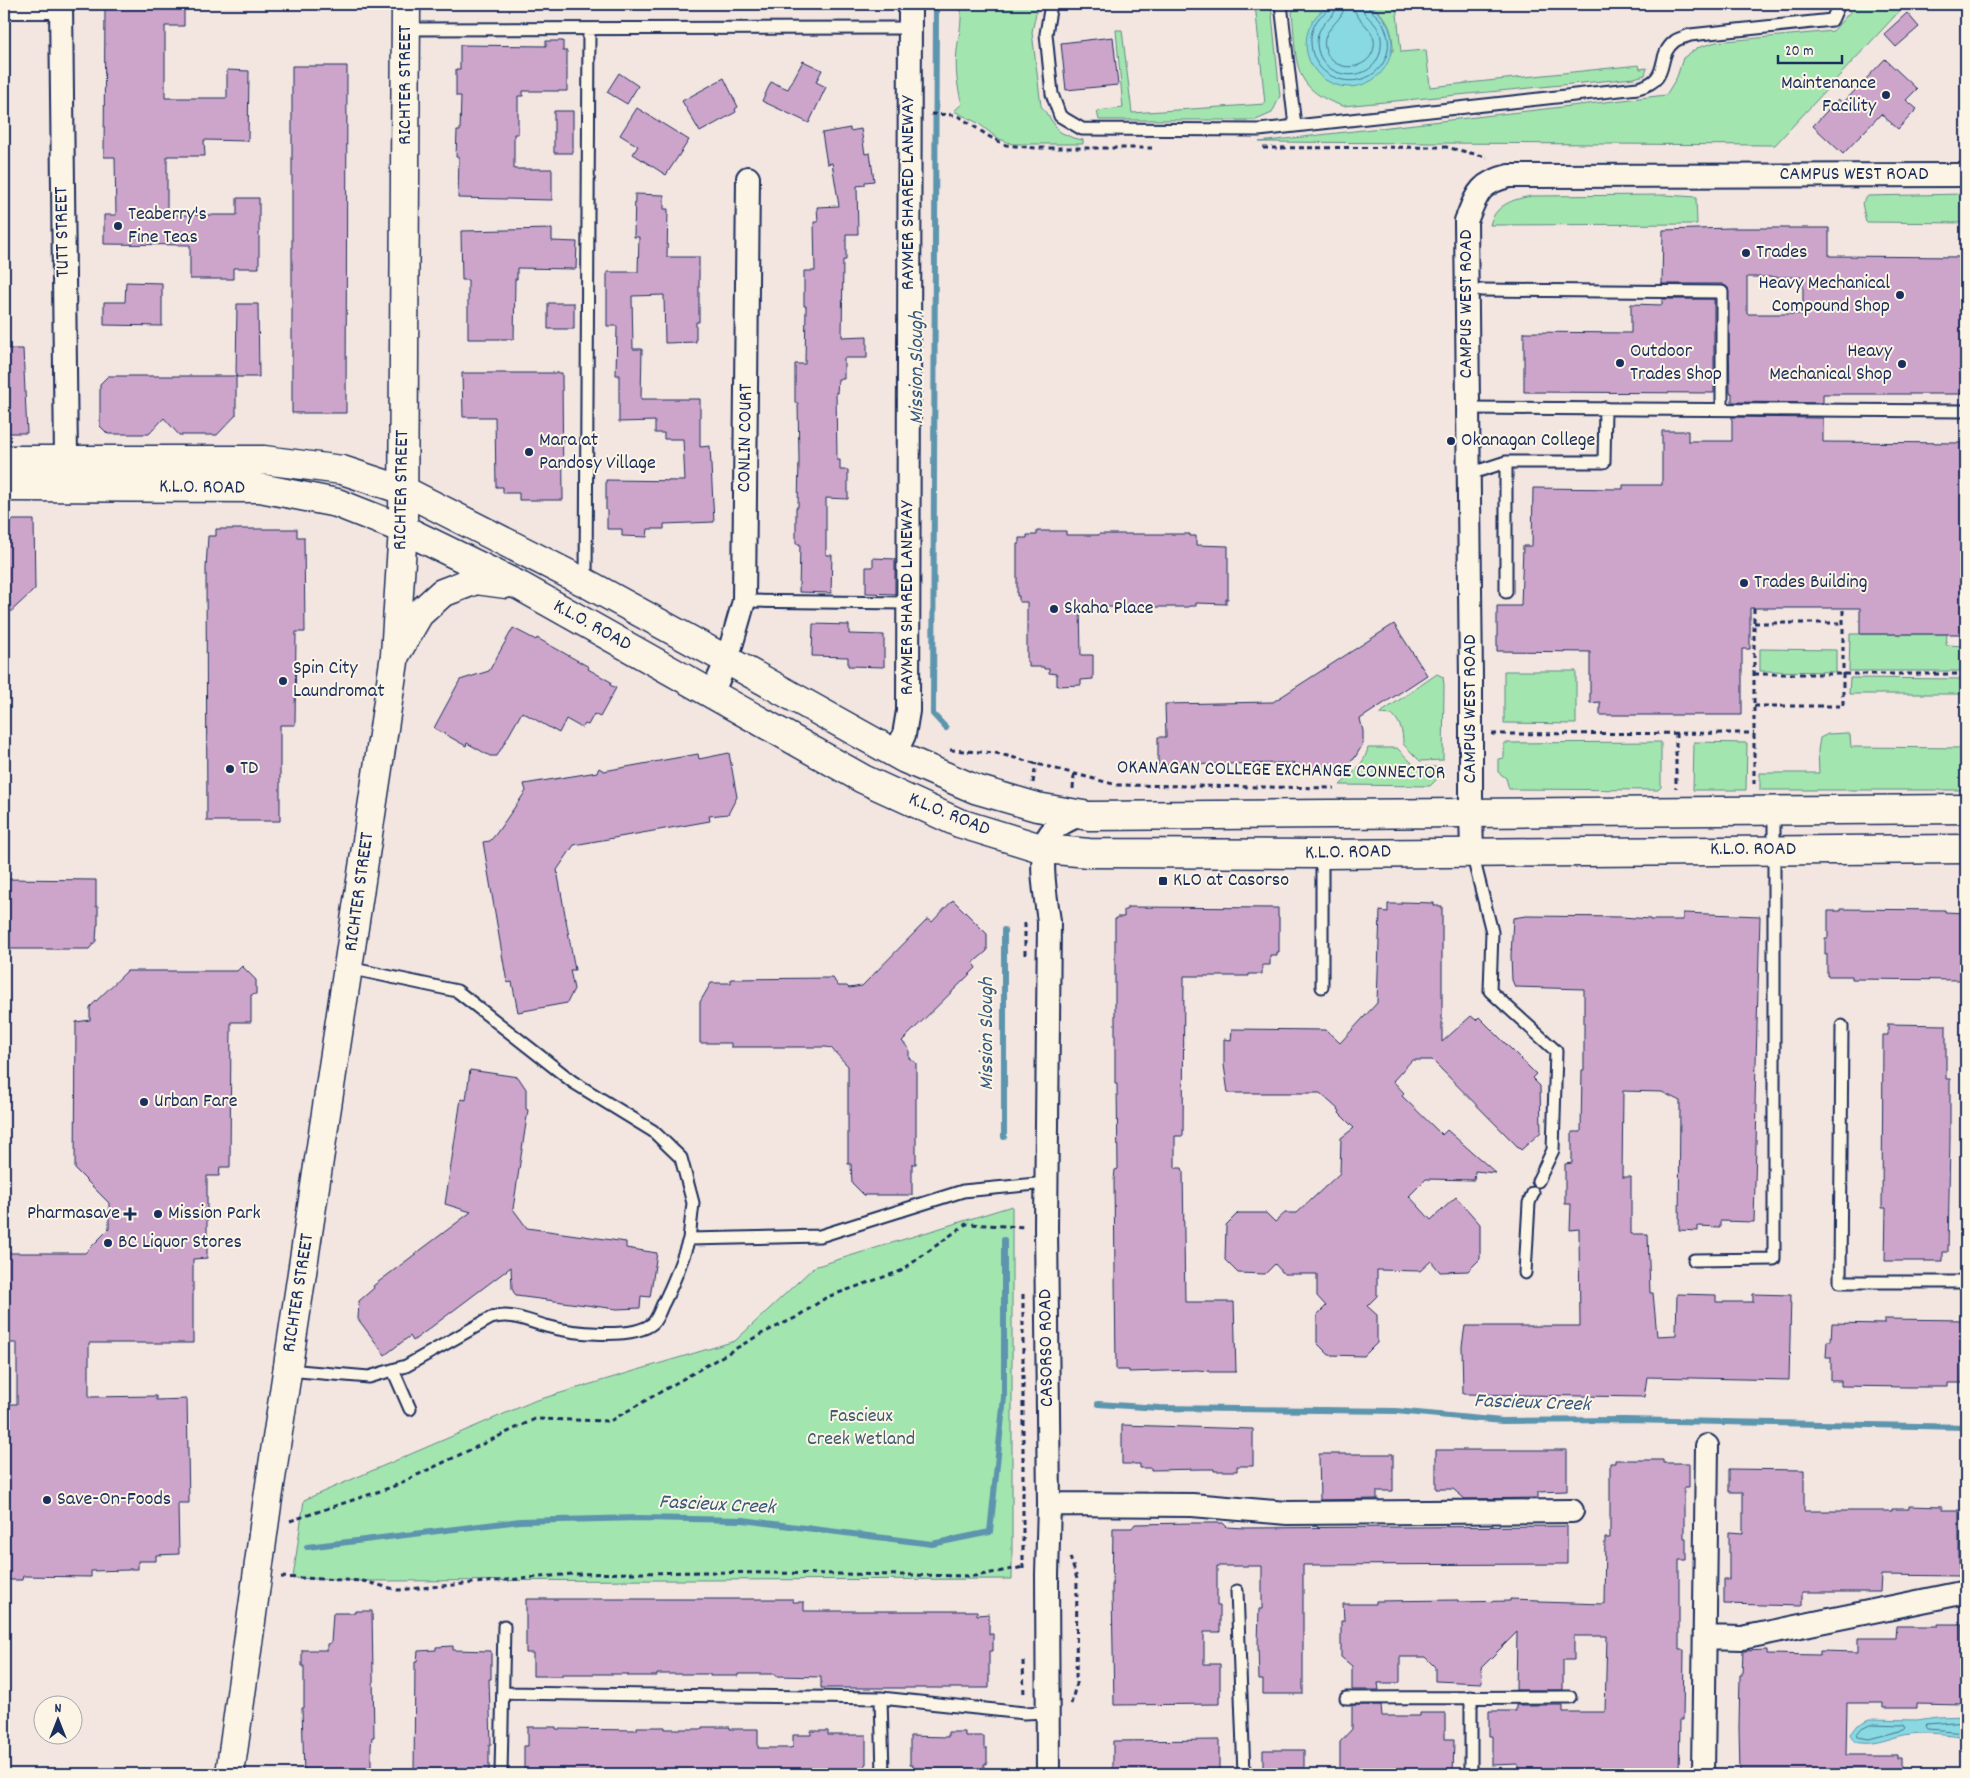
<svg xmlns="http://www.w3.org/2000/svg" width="1970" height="1778" font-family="Dekko,sans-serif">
<rect width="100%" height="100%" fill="#f3e5e0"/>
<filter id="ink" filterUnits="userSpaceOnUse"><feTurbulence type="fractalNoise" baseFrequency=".02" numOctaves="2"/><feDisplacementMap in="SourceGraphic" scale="10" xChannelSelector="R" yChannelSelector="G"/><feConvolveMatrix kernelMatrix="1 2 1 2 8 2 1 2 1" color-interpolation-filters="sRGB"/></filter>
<g filter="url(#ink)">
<path fill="#a3e5af" stroke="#5f8a86" d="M960,4H1038L1032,32L1041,106L1060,132L1073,138L1083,140V144H1012L997,138L978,123L954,111L962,104C957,86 955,69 957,50C959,34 963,19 960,4Z
M1255,4H1271L1280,96L1272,113L1256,120H1099L1097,111L1123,108L1116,30H1122L1132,113L1265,104Z
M1301,4H1330L1327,5L1393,51C1393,29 1387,16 1369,4H1396L1401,52L1426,50L1430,87L1639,65L1640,69L1647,68L1645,75L1634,78L1343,106C1290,89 1297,60 1292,12L1297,6Z
M1850,4H1906L1775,145L1259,142L1666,95L1677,77L1683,58L1697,48L1716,42L1833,31L1850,12Z
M1963,194L1966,195V223L1866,222L1862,203L1868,196Z
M1666,195L1696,197L1697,224L1490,225C1495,205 1513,199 1532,196Z
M1850,634H1947L1946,645L1966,646V671H1849Z
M1760,649L1836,650V672L1760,671Z
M1504,671H1576V724L1504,723Z
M1437,674L1443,677L1444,685L1443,760L1420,761L1403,744C1403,732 1401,724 1393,715L1379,714Z
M1850,678L1966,679V694H1849Z
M1846,733L1850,735L1851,747L1966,748V790H1760V773H1819L1818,751L1820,738L1828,734Z
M1661,742V787L1658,790L1509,789L1506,778L1498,772V759L1504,758V743Z
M1694,742L1747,743L1746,790H1693Z
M1368,748H1397L1415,766L1435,767L1444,772L1430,786L1340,785C1353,773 1364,765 1368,748Z
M1012,1206V1579L363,1581L293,1578L304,1500L534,1401L735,1341L814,1267Z"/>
<path fill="#88d9e1" stroke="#5c95ad" d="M1306 44a43 43 0 1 1 86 0a43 43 0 1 1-86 0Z
M1966,1716V1737C1946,1734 1924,1731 1904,1735C1890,1738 1875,1745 1862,1743C1856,1743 1853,1740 1851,1734L1858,1725L1870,1719L1917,1720L1937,1717Z"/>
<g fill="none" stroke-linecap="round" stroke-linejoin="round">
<path stroke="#477392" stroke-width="1" d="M1331,4C1330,11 1324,12 1319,18C1314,24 1310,34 1311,42C1312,89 1379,95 1388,50C1390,38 1385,23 1376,15C1372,11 1368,10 1367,4
M1337,4C1337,19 1316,22 1317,43C1319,83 1377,86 1381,47C1384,21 1362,20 1361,4
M1345,4C1344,23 1318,29 1326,51C1334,74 1370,71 1374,47C1377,27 1354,22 1353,4
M1966,1721L1927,1724L1925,1726L1927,1729L1966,1732
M1871,1724L1904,1725L1906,1728L1904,1730L1869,1739L1858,1737L1857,1734L1861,1729Z"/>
<path stroke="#5c95ad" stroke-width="6" d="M936,4L933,714L946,728
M1004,1137V930
M1098,1404L1159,1408L1396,1411L1502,1421L1624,1420L1966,1427
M307,1547L520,1521L639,1518L743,1520L932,1544L990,1532L1004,1397V1240"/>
</g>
<path fill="#cda5cb" stroke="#1b2f5e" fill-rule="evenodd" d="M105,4H184V26H165V98H227V70L249,71L248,141L204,140L205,156H167V215H237V198H259V268H233V279H190V245L104,244V215H116L115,157H104Z
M1907,13L1919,27L1896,47L1884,34Z
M1113,37L1118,85L1066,90L1061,43Z
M546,41H563V51H567V91H523V96H518V134H514V169H552V200L458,198L459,157H456L457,131H460L461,96H456V69H460V45L546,46Z
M1885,59L1917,89L1906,100L1917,109L1898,129L1881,114L1843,154L1813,126L1838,99L1843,103Z
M803,61L822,70L816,82L826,87L809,123L762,101L771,82L788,89Z
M292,66H347L346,413H292Z
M619,73L638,86L627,104L607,92Z
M724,78L738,107L735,109L736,112L700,132L682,101Z
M637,108L689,140L666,175L633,154L638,146L620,135Z
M554,111H573V153H554Z
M850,128V131L861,129L865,154L870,153L874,181L865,182V185L857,186L858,234H846V260H843L842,337L867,336V358H844V379H838L837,393L836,392L837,460H840V470H848V499L826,498V555H832L831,593L799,592L800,544H796V507H798L799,459L798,403H795V364H805L806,306H804V271H815L814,222H818L817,207L839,206L832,163L827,164L822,133Z
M635,194L664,195V209H668L667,257H699V322H696V342L665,343L664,295L632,296L633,349H642L641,399H700V447L710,446L714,522L664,524V529H648L647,537L622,536V529H607V510H606V480L685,481L683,439H664V433H655V421L619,422V375H616L617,326H607V272H638L639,237H634Z
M1731,228H1829V256L1966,257V394H1823V403L1732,402V393H1730L1728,288L1722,284H1662L1663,230ZM1747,277H1803V314H1747Z
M552,229V241L577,242L576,269L517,268V279H515L514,339H468V280H462L461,231Z
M126,282L162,283V326L104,325V302H125Z
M1662,299H1714V393L1524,392V332L1631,333V304L1662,305Z
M548,303H574V329H548Z
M237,304H258L259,377H236Z
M4,349H23L27,433H4Z
M462,373H562L563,500H519V493H503V487H496L495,417H463Z
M108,376H236V415L217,435H179L164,418L149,434H108L100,426V384Z
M1732,417L1823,418V442L1966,443V634H1860V608H1750V649H1742V715H1600V702L1590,703V652L1497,651V606H1521L1523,546H1532L1533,488L1623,489V485H1662V431H1688V441H1732Z
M4,520H34L35,589L4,618Z
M216,529H297V537H304L305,632H296L295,725H280V821H207L206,568L208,536H216Z
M1037,531H1066V535H1099V534H1190V536H1196V545L1228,546V599H1226V604L1196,603V606H1189V607H1080L1081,655H1093V679L1081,680V685L1057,686V674L1049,673V669H1044V667H1029V662H1027V602H1019V596H1017V544H1019V538H1027V535H1037Z
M873,558L895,559V594L866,593V567H873Z
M813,624L849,625V634L884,635V667L848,666V657L812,656Z
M1394,624L1427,675L1360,719L1363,731V744L1354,759L1340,768L1315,770L1292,763L1158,765V737H1166L1165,704L1273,702Z
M513,628L536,640L537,638L589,667L588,669L611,682L610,685L616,688L600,717L594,714L588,725L585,724L582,728L566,719L559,733L522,712L497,756H490L467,743L466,746L434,728L460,680L489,671Z
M729,753L737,797L728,814L709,816L710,821L574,845L557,870L575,970H570L574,989L567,1003L518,1012L512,982L507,983L483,842L490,841L496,834L526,791L524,784L597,772L599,768L604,771L698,754L699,759Z
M4,879L96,880V907L98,906V925H97L96,941L89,949H4Z
M953,900L987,934V951L973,963L976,968L902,1041L909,1049V1058L916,1063V1164H912V1195H864L852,1183L851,1164H848V1066L831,1048L826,1047H731V1043H700V1002L711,983H731V979L833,978L838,986H847L849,988L862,986L928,919L932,922Z
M1402,902L1434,903V906H1442V1042L1471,1016L1476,1020L1479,1017L1536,1074L1532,1078L1540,1086L1541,1132L1521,1150L1432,1060H1412L1393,1081L1404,1093L1402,1096L1442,1135L1447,1130L1496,1173L1475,1171L1474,1180L1426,1179L1409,1196L1431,1220L1456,1197L1480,1224V1259L1468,1271L1440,1272L1431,1261L1420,1271L1377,1270V1296L1367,1306L1377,1315V1343L1364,1356L1329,1355L1317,1343V1315L1326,1306L1317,1296V1274H1284L1275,1264L1265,1274L1238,1273L1225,1260L1226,1225L1238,1213H1266L1275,1222L1285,1213H1297L1340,1173L1341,1138L1354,1128L1339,1113L1340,1111L1320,1093H1228L1224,1065V1039L1231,1040L1232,1029L1326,1030L1340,1043L1377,1003L1380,911L1388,912V904H1402Z
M1127,907L1278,908V917H1279V952H1277V955H1270V965H1262V974H1249V976H1184L1183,1136H1175V1168H1182L1183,1171L1185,1302H1234L1236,1372H1209V1371L1197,1370L1129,1372V1370H1116V1368L1114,1180L1115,1170L1118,1169L1117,1084H1115V919H1117V917H1124V910H1127Z
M1841,909L1945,910V912L1966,913V980L1852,979V976H1827V954H1825V938H1828V911H1841Z
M1683,913L1760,916L1756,1062L1755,1104L1757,1105L1754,1222L1720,1221V1227L1698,1226V1231L1679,1230L1680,1101L1662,1092L1623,1091L1622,1177H1631V1234H1648L1650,1293H1653L1657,1336L1676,1335L1677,1294L1716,1295V1302H1753V1294L1791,1295L1789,1380L1647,1377L1644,1397L1463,1394L1462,1346L1465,1326H1580L1579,1229L1570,1230L1571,1204H1565V1164L1572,1163V1132H1581L1582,1070H1584V989L1515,987L1512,980L1511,956L1513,918L1526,916L1622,917L1650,919V920H1683Z
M242,966L256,980V994L251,995V1022H231L230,1167H220L219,1176H207V1258L193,1259V1343H89V1397L156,1396V1400L187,1399L189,1503H178L179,1554L156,1555V1561H138V1569H129V1570L91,1571V1577L23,1576L22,1580H4V1404H17V1343H4V1253H85L109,1229V1203L75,1169L76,1022L90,1020V1007L127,971H237Z
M1888,1024L1946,1025V1079H1950V1138L1948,1252H1943V1261H1885L1886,1208H1882L1883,1035H1888Z
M470,1070L518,1077L526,1089V1109L528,1110L513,1209L527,1228L626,1242V1248L657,1253L650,1297L641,1296L640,1308L617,1309L516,1296L512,1289L511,1267L413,1341L410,1336L385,1355L358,1319L359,1301L374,1288L373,1286L471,1212L445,1204L461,1099L466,1100Z
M1885,1319L1966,1320V1383H1948V1387H1907L1841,1386V1381H1831V1357H1826L1827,1341H1831L1832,1323L1885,1324Z
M1122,1425L1253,1429V1466H1237V1471H1214V1469H1203L1151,1470V1468H1140V1464H1122Z
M1436,1450H1567V1491L1538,1492V1498L1465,1499L1453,1489H1436Z
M1319,1454H1393V1491H1377V1499L1320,1500Z
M1615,1460H1663V1463H1689V1487H1684V1538H1686V1560H1679V1650H1684L1683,1720H1680L1679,1774H1605V1771H1518V1764L1492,1765V1736H1489V1711H1516V1705H1563V1712H1605L1607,1636H1574V1660H1563V1690H1516L1517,1632L1481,1668L1482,1683L1435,1681V1667L1425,1657H1400V1683H1378L1379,1690H1352V1666L1341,1657V1621H1344L1343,1604H1376V1601L1458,1600V1602L1510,1601V1599L1539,1600V1602L1604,1604L1605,1538H1610V1463H1615Z
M1729,1469L1804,1470V1511H1892V1509H1909V1506L1942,1507V1510H1959V1576L1881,1575L1880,1592H1802V1606L1724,1604V1579H1729V1532L1743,1533V1492H1729Z
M1193,1523H1223L1227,1527L1245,1528L1567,1526V1564L1303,1565V1694H1263V1680H1259L1258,1644L1259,1609H1262V1566H1217V1605H1220V1632H1204V1664H1220V1696H1219V1704L1114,1705L1112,1592L1113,1528H1132L1135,1524Z
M526,1599H793V1602H804V1611H977V1615L989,1614V1634H993V1651H989V1688H821V1677L776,1676V1674H738V1676H710V1674H657V1676H628V1674H562V1676H533V1653H526Z
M355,1611H372L374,1737H372L371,1747V1774H304L302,1708H304V1666H302V1650H327V1644L331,1643L333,1613H355Z
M1938,1624H1962V1680H1965L1964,1698H1962V1704L1916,1703V1708H1883V1703H1847L1846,1755H1897V1758H1901V1774H1740L1739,1727L1740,1675H1742L1743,1651L1767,1650V1654L1820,1655V1651L1858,1652V1638H1895L1896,1626H1938Z
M453,1646V1650L491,1651V1679H489L491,1744L489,1745V1772H470V1774H414L415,1662H417L418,1651L436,1650V1647Z
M1352,1705H1381L1382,1716H1420V1713H1445V1739H1454L1453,1774H1340V1742L1352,1729Z
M528,1727H556V1729L637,1730V1727H665V1729H702V1727H730V1729H758V1748H790L793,1747V1735H811V1731H828V1735H866V1764H865V1774H524V1746H528Z
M948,1732H965V1736H984V1748H987V1764H984V1774H912L913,1765H910V1736L948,1737Z
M1219,1740V1774H1113V1741Z
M1263,1750H1304V1774H1263Z"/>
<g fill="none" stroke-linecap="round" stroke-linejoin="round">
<defs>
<path id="service" d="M1051,4L1046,34L1052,94L1060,116L1082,129L1259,130L1638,88C1673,79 1654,57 1675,41C1679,38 1686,37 1690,35L1832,20L1839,4
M1281,4L1295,126
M406,29L909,28
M1481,290L1722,292V409
M1468,408L1966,411
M1506,462V592
M1469,474L1506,462H1604L1605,408
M586,582L589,29
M744,601L908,603
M1472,853L1492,932L1490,991L1556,1051L1553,1150L1538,1181
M1322,854V987
M349,968L457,991L573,1082L653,1131L681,1158L693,1203L689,1239L820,1236L963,1191L1047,1183
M1842,1026L1840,1282H1966
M1694,1260L1774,1259V811
M1525,1273L1529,1203L1533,1193
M287,1370L369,1377L406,1366L491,1318C511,1312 527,1321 546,1326C570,1333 634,1340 653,1323C657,1319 660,1311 662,1306C674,1283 681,1264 689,1239
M393,1370L410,1409
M1237,1591L1244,1774
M503,1693L881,1698
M1471,1697V1774
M1346,1698L1570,1697
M501,1774L504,1626
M883,1774L881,1698L1024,1713L1047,1712"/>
<path id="minor" d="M61,4L66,459
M4,7H61
M712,693L727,660L744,601L748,178
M895,754L904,735L908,711L910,4
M1472,852L1471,813V680L1466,221C1477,194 1479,183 1509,176L1966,175
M1049,1504L1192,1505L1287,1513L1572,1511
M1705,1637L1742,1638L1966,1592
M1048,1774L1047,1574L1049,1504L1046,1227L1049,921C1046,899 1038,857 1048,837C1055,825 1068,820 1079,815
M1703,1774L1707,1446"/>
<path id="tertiary" d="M4,460H264L342,470L403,490
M4,487L260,488L337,503L403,529"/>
<path id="secondary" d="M403,490L586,583L727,660L905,759L975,789L1037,807L1089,816L1966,809
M403,529L520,586L863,779L959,823L1044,849L1089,853L1322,854L1966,849
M397,652L419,614L442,593L476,580L506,584
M230,1774L267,1505L395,655L403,529L406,4"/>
</defs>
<use href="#service" stroke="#1b2f5e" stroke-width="15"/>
<use href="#minor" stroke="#1b2f5e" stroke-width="26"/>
<use href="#tertiary" stroke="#1b2f5e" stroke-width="31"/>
<use href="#secondary" stroke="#1b2f5e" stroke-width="31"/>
<path stroke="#1b2f5e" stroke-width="3" stroke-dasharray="5 4" stroke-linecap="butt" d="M931,114L954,115L960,117L990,137L1006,145L1036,148H1152
M1263,148L1446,147L1487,157
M1754,608V788
M1754,623H1843
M1754,674H1966
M1754,706H1843V608
M1676,733V788
M1492,734L1754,733
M950,750L996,753L1117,785L1334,788
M1033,783L1036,763
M1073,789L1074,775
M1025,955V919
M1023,1294V1572
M290,1521L392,1487L535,1419L610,1421L761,1334L795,1318L827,1297L901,1271L966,1224L1025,1227
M1070,1557L1077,1579L1076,1685L1071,1704
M281,1577L363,1581L398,1590L573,1574L703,1572L975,1576L1024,1567
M1023,1661L1024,1697"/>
<use href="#service" stroke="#fcf5e5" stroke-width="11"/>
<use href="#minor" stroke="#fcf5e5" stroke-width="22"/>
<use href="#tertiary" stroke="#fcf5e5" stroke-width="28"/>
<use href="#secondary" stroke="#fcf5e5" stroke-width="28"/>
</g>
</g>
<g fill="#1b2f5e" stroke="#fcf5e5" stroke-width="2">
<circle cx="1886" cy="95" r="5"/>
<circle cx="118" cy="226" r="5"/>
<circle cx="1746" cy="253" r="5"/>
<circle cx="1900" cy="295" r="5"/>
<circle cx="1620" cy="363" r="5"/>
<circle cx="1902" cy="364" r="5"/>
<circle cx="1451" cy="441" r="5"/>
<circle cx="529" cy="452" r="5"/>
<circle cx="1744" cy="583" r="5"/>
<circle cx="1054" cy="609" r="5"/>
<circle cx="283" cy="681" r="5"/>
<circle cx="230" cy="769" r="5"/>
<rect x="1158" y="876" width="10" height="10" rx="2.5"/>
<circle cx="144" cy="1102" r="5"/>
<path d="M127.5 1206.5h5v5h5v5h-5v5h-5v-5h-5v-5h5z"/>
<circle cx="158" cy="1214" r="5"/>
<circle cx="108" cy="1243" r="5"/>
<circle cx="47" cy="1500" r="5"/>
</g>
<g text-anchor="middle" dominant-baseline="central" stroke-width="4" stroke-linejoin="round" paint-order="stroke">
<g font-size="20" fill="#1b2f5e" stroke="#fcf5e5" text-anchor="start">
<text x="1876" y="84" text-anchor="end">Maintenance<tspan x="1876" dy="23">Facility</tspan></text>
<text x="128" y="215">Teaberry's<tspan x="128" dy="23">Fine Teas</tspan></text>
<text x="1756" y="253">Trades</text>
<text x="1890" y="284" text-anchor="end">Heavy Mechanical<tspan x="1890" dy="23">Compound Shop</tspan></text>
<text x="1630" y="352">Outdoor<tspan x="1630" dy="23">Trades Shop</tspan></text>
<text x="1892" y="352" text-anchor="end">Heavy<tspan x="1892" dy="23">Mechanical Shop</tspan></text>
<text x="539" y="441">Mara at<tspan x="539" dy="23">Pandosy Village</tspan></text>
<text x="1461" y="441">Okanagan College</text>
<text x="1754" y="583">Trades Building</text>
<text x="1064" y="609">Skaha Place</text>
<text x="293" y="669">Spin City<tspan x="293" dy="23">Laundromat</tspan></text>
<text x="240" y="769">TD</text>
<text x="1173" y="881">KLO at Casorso</text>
<text x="154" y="1102">Urban Fare</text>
<text x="120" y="1214" text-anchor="end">Pharmasave</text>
<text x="168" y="1214">Mission Park</text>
<text x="118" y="1243">BC Liquor Stores</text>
<text x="57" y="1500">Save-On-Foods</text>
</g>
<g font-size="20" fill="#1b2f5e" stroke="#fcf5e5">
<text transform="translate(406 85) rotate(-90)">RICHTER STREET</text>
<text x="1854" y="175">CAMPUS WEST ROAD</text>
<text transform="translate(909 193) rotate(-90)">RAYMER SHARED LANEWAY</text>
<text transform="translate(63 232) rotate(-91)">TUTT STREET</text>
<text transform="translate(1467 304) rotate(-90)">CAMPUS WEST ROAD</text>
<text transform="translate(746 438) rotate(-89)">CONLIN COURT</text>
<text transform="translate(202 488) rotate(1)">K.L.O. ROAD</text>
<text transform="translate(402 490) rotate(-89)">RICHTER STREET</text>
<text transform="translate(908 598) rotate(-90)">RAYMER SHARED LANEWAY</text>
<text transform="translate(592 626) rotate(29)">K.L.O. ROAD</text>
<text transform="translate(1471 709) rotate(-90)">CAMPUS WEST ROAD</text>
<text transform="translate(1281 771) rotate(1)">OKANAGAN COLLEGE EXCHANGE CONNECTOR</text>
<text transform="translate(949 815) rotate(22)">K.L.O. ROAD</text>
<text x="1753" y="850">K.L.O. ROAD</text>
<text transform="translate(1348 853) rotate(-1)">K.L.O. ROAD</text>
<text transform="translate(360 892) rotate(-82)">RICHTER STREET</text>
<text transform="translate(299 1293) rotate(-81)">RICHTER STREET</text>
<text transform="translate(1047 1348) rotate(-91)">CASORSO ROAD</text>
</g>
<g font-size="20" fill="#3d5c72" stroke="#fcf5e5">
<text x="861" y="1417">Fascieux<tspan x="861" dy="23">Creek Wetland</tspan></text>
</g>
<g font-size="21" font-style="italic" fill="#365a7f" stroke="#fcf5e5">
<text transform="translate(918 368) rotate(-90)">Mission Slough</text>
<text transform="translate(988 1034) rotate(-90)">Mission Slough</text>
<text transform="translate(1532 1404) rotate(2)">Fascieux Creek</text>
<text transform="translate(717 1506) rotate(3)">Fascieux Creek</text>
</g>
</g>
<rect width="1970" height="1778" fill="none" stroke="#fcf5e5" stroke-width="20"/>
<rect x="10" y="10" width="1950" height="1758" fill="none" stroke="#1b2f5e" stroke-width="2" filter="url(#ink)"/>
<g transform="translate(58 1720)"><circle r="24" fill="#fcf5e5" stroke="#a2a6af"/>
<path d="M0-4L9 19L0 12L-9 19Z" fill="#1b2f5e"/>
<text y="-8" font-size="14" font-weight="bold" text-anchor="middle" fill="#1b2f5e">N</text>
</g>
<path d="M1778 55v8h64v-8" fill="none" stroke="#1b2f5e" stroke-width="2.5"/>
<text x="1785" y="55" font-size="15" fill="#1b2f5e" stroke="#fcf5e5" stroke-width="4" paint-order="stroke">20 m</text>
</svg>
